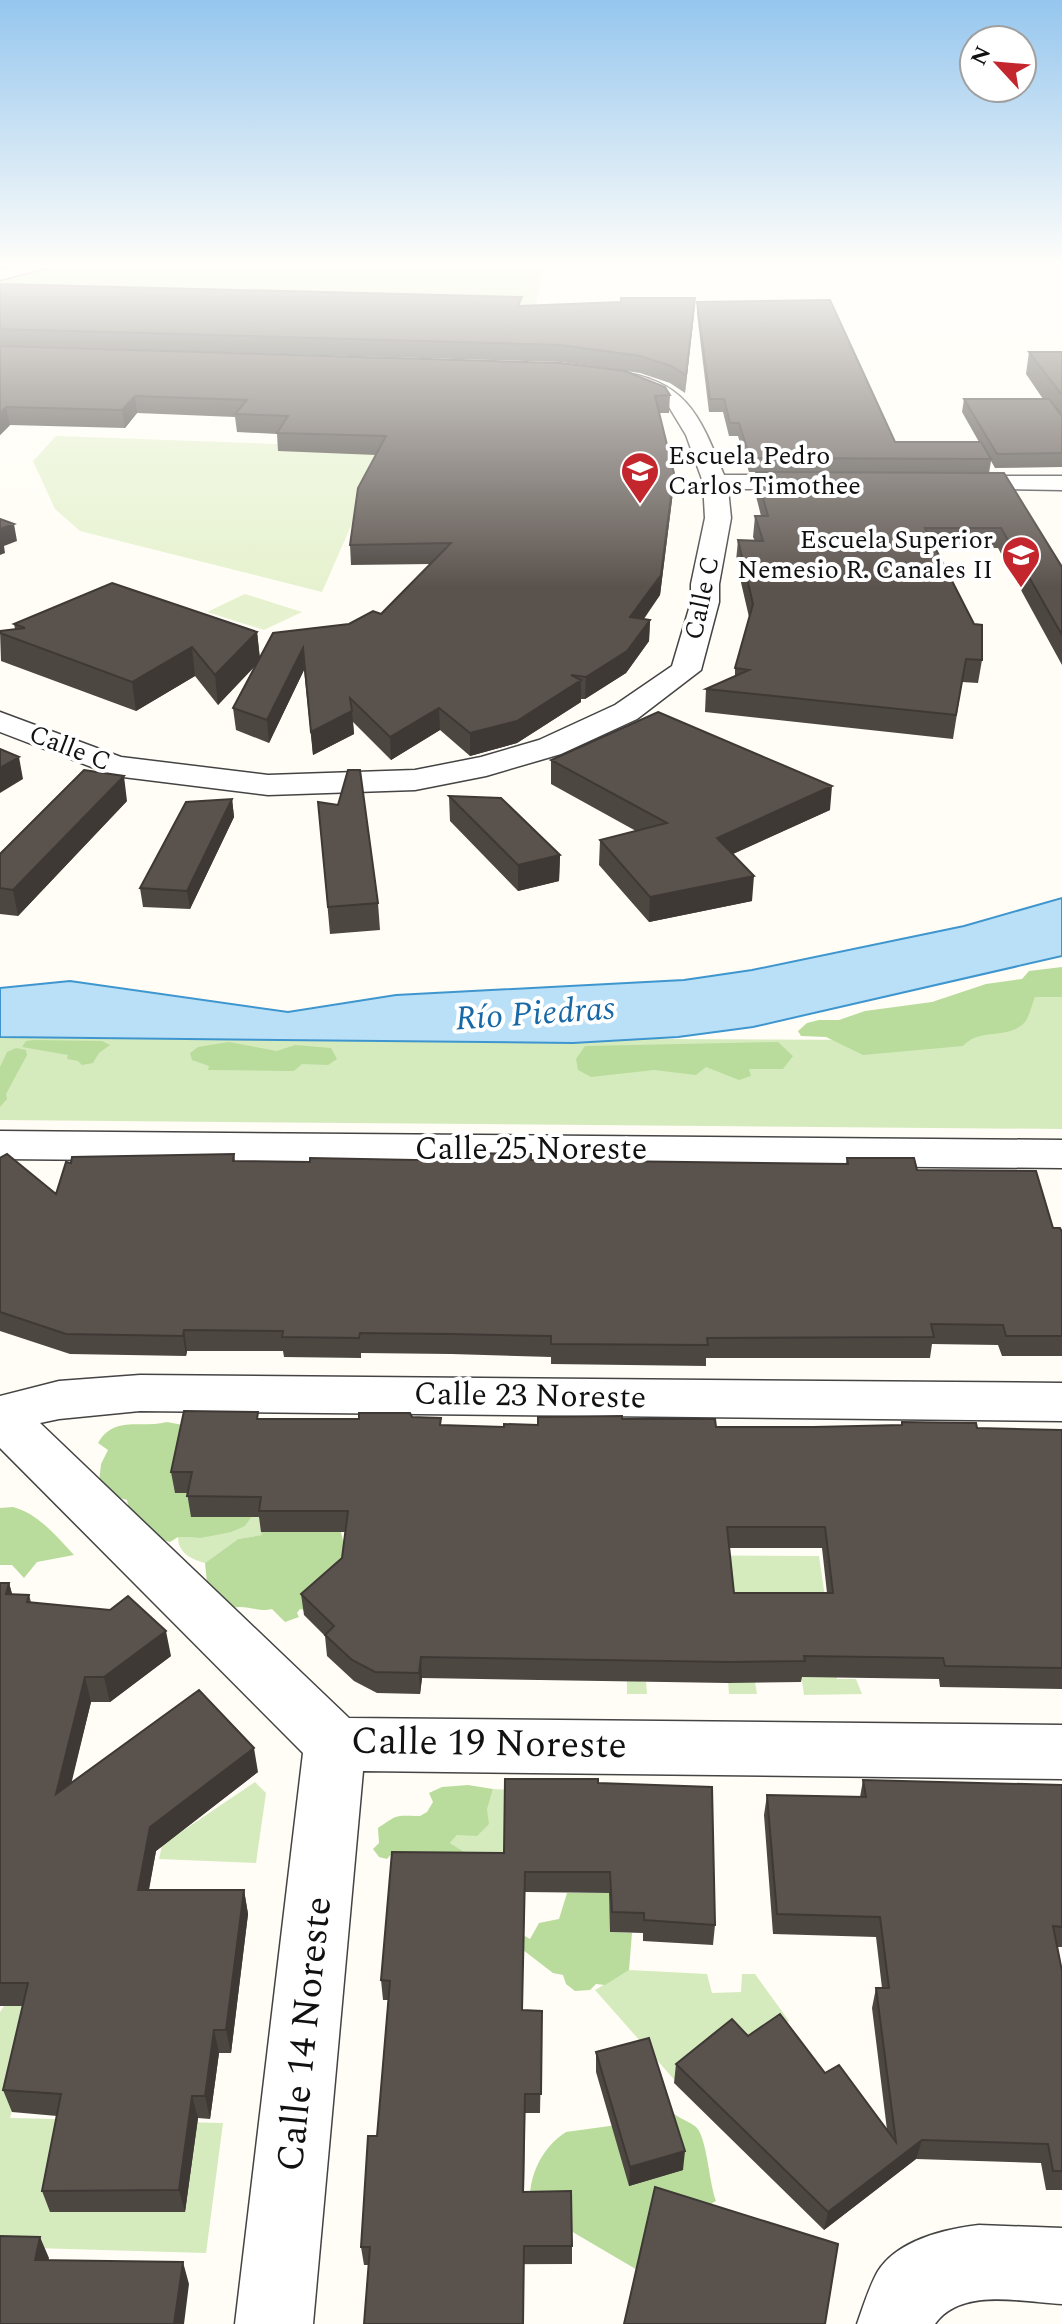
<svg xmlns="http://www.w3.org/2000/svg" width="1062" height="2324" font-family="Spectral,serif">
<rect width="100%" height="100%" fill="#fffdf5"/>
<path fill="#d5ebbd" d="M64,263H543L536,307L0,295V280Z
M1035,997H1062V1129L0,1120V1036L886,1040Z
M269,1486L263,1535L238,1539L205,1563C191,1559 178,1553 178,1537L201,1538L245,1526Z
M625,1555L819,1556L837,1679H856L862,1694L804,1695L798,1653L755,1682L757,1694H729L720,1574L637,1592L641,1682H646L647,1694H627Z
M255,1782L266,1793L256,1863L159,1859L165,1832L178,1834Z
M493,1789L515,1790L504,1862L474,1858L450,1843L457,1835H466L487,1810Z
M629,1970L707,1974L712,1993L741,1992L742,1974H755L789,2021L776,2034L679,2085L595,1990Z
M8,2000L43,2001L10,2118L223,2123L206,2253L0,2247V2012Z"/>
<path fill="#b9dc9c" d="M1062,967V997H1035C1031,1006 1029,1020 1022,1025C1004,1039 979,1028 963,1046L863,1055L826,1037L801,1036L798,1031L807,1023L819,1020H839L865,1011L932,1002L986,984L1022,979L1029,971Z
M35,1040L102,1041L110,1045L99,1053L93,1063L82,1065L78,1061L67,1059L68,1055L22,1047L26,1041Z
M229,1042L277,1051L295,1045L331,1048L337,1059L328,1065L302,1064L294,1071H286L208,1070L209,1066L192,1060L190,1053L198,1047Z
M778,1042L793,1056L783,1069H749L751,1076L739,1080L706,1067L696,1075L654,1070L591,1077L578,1070L576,1059L585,1046Z
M16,1048L26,1050L27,1055L6,1094L7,1099L0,1107V1067L7,1052Z
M167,1422L183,1425L195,1493L259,1506L245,1526L231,1532L201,1538L178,1537L170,1542C147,1536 131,1522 127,1500L113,1496L99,1483L101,1464L108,1450L98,1443C114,1415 142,1429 167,1422Z
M13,1507C39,1514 56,1536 74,1555L37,1562L24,1578L12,1565H0V1508Z
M261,1532H341L347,1557L308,1611L300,1609L297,1613L299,1617L285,1622L272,1609C260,1613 247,1604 231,1608L208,1592L205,1563L238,1539L262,1535Z
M468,1785L493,1789L487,1810L489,1824L477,1836L457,1835L450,1843L474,1858L396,1860L394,1851L387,1859L379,1857L373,1849L379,1843L378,1828C400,1813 395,1816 420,1816L427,1812L433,1802L429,1793L442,1787Z
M567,1893H609L611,1932L632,1933L629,1970L605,1985L596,1984L590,1990L575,1991L566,1984L563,1975L553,1973L523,1950V1935L530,1939L539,1923L559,1919Z
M674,2114C681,2119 690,2122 696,2127C707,2137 709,2183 716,2201L702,2209L639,2271L571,2231L530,2198C530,2172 544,2146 566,2132L661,2119Z"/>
<path fill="#e6f2cf" d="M56,436L361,447L382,455L322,592L80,531L55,509L33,461Z
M245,594L302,612L264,630L207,612Z"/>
<path fill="#b9e0f7" stroke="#3f96cf" stroke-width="2" d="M1062,898V956L753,1027L678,1037L573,1043L0,1037V988L70,981L288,1012L396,995L684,980L752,970L964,926Z"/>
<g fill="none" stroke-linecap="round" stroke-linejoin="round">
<defs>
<path id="street" d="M25,263H52L49,267L0,280V269Z
M614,371C686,380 699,413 724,475H816L825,477L828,482L825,487L816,489H728L731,518L719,584V602L701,670L637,719L561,754L486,776L415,790L268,795L115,776L0,732V712L121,757L268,775L415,770L481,757L539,740L615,705L672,666L691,602V584L705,518L703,482L686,435L666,402L624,385L607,381L603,377L607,373Z
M949,476H1062V490L940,488L937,483L940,478Z
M0,1131L1062,1140V1168L0,1159Z
M140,1375L1062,1383V1421L140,1411L59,1419L40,1423L349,1718L1062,1725V1779L363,1771L313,2324H235L303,1753L0,1448V1396L59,1381Z
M979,2225L1062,2228V2304C1022,2302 961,2287 935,2324H857C863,2307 869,2287 878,2271C898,2240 945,2229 979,2225Z"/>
</defs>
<use href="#street" stroke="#444" stroke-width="3"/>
<use href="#street" fill="#fff" fill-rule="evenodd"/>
</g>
<path fill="#4d4742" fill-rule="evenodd" d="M0,284L522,306L694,314L685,393L670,383L640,373L561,362L0,346Z
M697,302L895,442H979L962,412L964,399H1043L1026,374L1029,352H1062V467L995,468L991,461L989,473L749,472L738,436H729L723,412H709L697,314Z
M0,346L670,395L669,413H659L673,492L660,595L644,619L650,620L649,641L626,673L585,699H581V702L517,743L470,756L440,730L391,760L353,722L354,734L313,755L304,670L269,743L236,730L233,708L256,664L218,705L195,676L136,711L1,661L0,631L15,629L14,624L257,632L260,658L349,624L381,614L431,564L351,565L350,545L376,455L278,451L277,434L237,432L235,417L137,413L125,428L10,425L0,435Z
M756,472L1004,473L1062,567V665L998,548L935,549L982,660L978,683L962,682L953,739L705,712L706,689L735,676V668L749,617L736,561L738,540L755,541L753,537L755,516H761L755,492Z
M551,760L830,810L733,854L752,901L649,922L599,865L600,840L636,831L551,784Z
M449,796L560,855L559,881L518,891L450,821Z
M232,799L234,817L190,909L143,907L140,888Z
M127,801L18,916L0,914V854Z
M318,802L378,903L380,930L330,934Z
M234,1154L235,1161L310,1162L531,1160L846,1164L847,1158L917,1170L1062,1232V1356H1002L998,1345L932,1344L930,1358H706V1366L551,1364V1357L451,1354L361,1353V1358L284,1357L283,1351H187L186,1356L70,1354L0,1331V1158L56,1194Z
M412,1417L441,1418V1425L504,1427L622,1419L716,1427H813L901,1425L902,1422L977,1428L1062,1430V1689L940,1687L939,1679L802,1677L801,1682L728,1683L422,1678L420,1694L377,1693L354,1681L327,1656L325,1636L304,1615L301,1594L342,1558L345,1532H261L259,1517H191L187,1493H175L171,1472L259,1419H359ZM729,1548H822L827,1593H734Z
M0,1583H9L12,1594L29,1595L31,1602L171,1656L110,1702H91L71,1782L258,1772L156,1851L149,1890H244L248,1914L231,2053H219L210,2119L198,2118L185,2212H50L42,2191L57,2116L12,2112L3,2090L23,2006H0Z
M863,1780L1062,1785V1947H1057L1062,1971V2190H1046L1041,2163L916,2159L824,2230L674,2083L676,2064L748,2036L825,2073L887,2130L872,2008L876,1988H882L876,1937L773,1934L764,1815L767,1795L860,1797Z
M598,1783L715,1925L713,1945L643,1941V1933L610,1932L609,1893L525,1892L522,2010L542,2011L540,2113H525L524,2192L572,2246V2264L364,2265L361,2247L377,2136L388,2000H383L381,1980L504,1853Z
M596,2052L683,2170L629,2186L596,2072Z"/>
<path fill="#3f3936" d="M695,298L694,314L685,393L686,375Z
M135,396L137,413L125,428L122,410Z
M6,407L10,425L0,435V414Z
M674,473L673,492L660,595L629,638L630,617Z
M14,524L17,541L4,546L5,553L0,555V529Z
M650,620L649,641L626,673L585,699L586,677Z
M257,632L260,661L218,705L215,675Z
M192,647L195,676L136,711L132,682Z
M303,648L304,670L269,743L267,720Z
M581,680V702L517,743L470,756V733Z
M439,708L440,730L391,760L390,737Z
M352,711L354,734L313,755L311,732Z
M19,757L23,779L0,793V768Z
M124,776L127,801L18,916L13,890Z
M832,786L830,810L715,862L717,838Z
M232,799L234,817L190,909L187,891Z
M560,855L559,881L518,891V865Z
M754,876L752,901L649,922L650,897Z
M184,1330L187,1351L186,1356L183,1336Z
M9,1583L16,1608L6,1594Z
M166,1631L171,1656L110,1702L104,1677Z
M421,1657L422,1678L420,1694L419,1673Z
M85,1677L91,1702L63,1818L56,1794Z
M254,1748L258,1772L156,1851L144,1914L138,1890L150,1827Z
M244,1890L248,1914L231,2053L226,2030Z
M214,2030L219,2053L210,2119L205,2096Z
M192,2096L198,2118L185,2212L179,2190Z
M922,2140L916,2159L824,2230L828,2212Z
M685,2151L683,2170L629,2186L630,2167Z
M40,2237L49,2258L44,2281L35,2260Z
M183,2262L189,2284L184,2324H174Z"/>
<path fill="#5a524d" stroke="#3f3936" stroke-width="2" fill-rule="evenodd" d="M0,284L522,297L518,306L621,302V298H695L686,375L671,366L640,356L561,345L0,329Z
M830,300L895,442H981L991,459L750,458L739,423H730L724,399H710L697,302Z
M0,346L561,363L625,371L665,387L670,395L655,396L674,473L661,575L630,617L650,620L627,651L586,677L571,675L581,680L517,721L470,733L439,708L390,737L350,698L352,711L311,732L303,648L267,720L233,708L273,633L349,624L373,611L381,614L451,543L350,545L358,488L386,436L277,433L288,416L235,414L247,400L135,396L122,410L6,407L0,414Z
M1029,352H1062V395Z
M964,399H1049L1062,416V453L997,454Z
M756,472L1004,473L1062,567V635L1001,528H925L974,624L982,625V660L966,659L956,715L706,689L749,670L735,668L753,604L738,540L763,541L755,516H768Z
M0,519L14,524L0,529Z
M112,583L257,632L215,675L192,647L132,682L0,633V631L25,628L14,624Z
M658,712L832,786L717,838L754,876L650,897L600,840L667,823L551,760Z
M0,749L19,757L0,768Z
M84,770L124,776L13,890L0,888V854Z
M348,770H360L378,903L328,907L318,802L338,805Z
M449,796L501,798L560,855L518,865Z
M232,799L187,891L140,888L186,802Z
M469,1153L531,1154V1160L848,1164L847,1158H914L917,1170L1036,1171L1053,1228H1060L1062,1232V1336H1006L1003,1325L931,1324L934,1337L707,1338L708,1345L551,1344V1336L450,1334L360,1333L359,1338L282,1337L283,1331L184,1330L183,1336L66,1334L0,1312V1158L7,1154L56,1194L66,1162L71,1163L72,1157L234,1154L233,1161L310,1162V1158L469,1161Z
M184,1411L258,1412L257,1419H359V1413H410L412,1417L441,1418L440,1425L504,1427V1424L538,1425V1417L622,1416V1419H715L716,1427H813L902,1425V1422L976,1423L977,1428L1062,1430V1668L945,1666L943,1658L804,1656L805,1661L730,1662L421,1657L419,1673L375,1672L352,1660L325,1635L334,1626L301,1594L342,1558L348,1511H259L261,1497L187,1496L192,1472H171ZM727,1527H825L833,1593H734Z
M0,1583H9L6,1594L29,1595L27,1602L110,1610L128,1596L166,1631L104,1677H85L56,1794L199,1690L254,1748L150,1827L138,1890H244L226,2030H214L205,2096H192L179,2190L42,2191L61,2094L3,2090L28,1983H0Z
M505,1779H598V1783L712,1787L715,1925L644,1920V1913L612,1912L610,1872H525L522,2010L542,2011L541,2094H525L523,2192L571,2191L572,2246H524L523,2324H364L370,2247H361L368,2136H377L390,1981L381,1980L392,1852L504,1853Z
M863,1780L1062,1785V1927L1053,1926L1062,1971V2171H1053L1048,2144L922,2140L828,2212L676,2064L732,2019L748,2036L780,2014L825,2073L839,2065L896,2142L876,1988H889L880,1917L777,1914L767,1795L866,1797Z
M649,2038L685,2151L630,2167L596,2052Z
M655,2187L838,2244L825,2324H624Z
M0,2236L40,2237L35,2260L183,2262L174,2324H0Z"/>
<linearGradient id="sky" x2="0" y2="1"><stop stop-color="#95c6ee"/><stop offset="0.45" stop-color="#fffefa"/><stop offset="1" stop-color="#fffefa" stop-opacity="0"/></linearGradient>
<rect width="1062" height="588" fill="url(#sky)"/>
<defs>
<symbol id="school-pin" viewBox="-11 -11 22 30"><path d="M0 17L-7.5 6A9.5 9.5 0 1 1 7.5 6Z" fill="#c4262e" stroke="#fff"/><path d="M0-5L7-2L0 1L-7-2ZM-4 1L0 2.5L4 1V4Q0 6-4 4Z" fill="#fff"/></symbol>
</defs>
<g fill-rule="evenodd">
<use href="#school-pin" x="618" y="449" width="44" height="60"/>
<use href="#school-pin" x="999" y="533" width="44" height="60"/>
</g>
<g text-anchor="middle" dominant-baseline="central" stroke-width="8" stroke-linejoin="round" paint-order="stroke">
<g font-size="26" fill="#111" stroke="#fff" text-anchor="start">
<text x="668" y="456">Escuela Pedro<tspan x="668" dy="30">Carlos Timothee</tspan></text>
<text x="993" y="540" text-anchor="end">Escuela Superior<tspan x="993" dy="30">Nemesio R. Canales II</tspan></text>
</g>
<g font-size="26" fill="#111" stroke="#fff">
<text transform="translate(702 598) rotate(-78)">Calle C</text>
<text transform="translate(70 748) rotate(21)">Calle C</text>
</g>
<g font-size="32" fill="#111" stroke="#fff">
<text x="531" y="1149">Calle 25 Noreste</text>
<text transform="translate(530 1396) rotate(1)">Calle 23 Noreste</text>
</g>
<g font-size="34" font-style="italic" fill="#1768a6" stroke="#fff">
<text transform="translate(535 1014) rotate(-4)">Río Piedras</text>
</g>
<g font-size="38" fill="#111" stroke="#fff">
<text transform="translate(489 1744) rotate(1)">Calle 19 Noreste</text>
<text transform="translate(305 2034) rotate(-84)">Calle 14 Noreste</text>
</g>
</g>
<g transform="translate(998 64) rotate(296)"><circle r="38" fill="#ffffff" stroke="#a0a0a0" stroke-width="2"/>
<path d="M0-6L14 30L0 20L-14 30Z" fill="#c4262e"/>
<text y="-12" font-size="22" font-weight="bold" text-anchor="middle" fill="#111111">N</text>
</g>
</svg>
